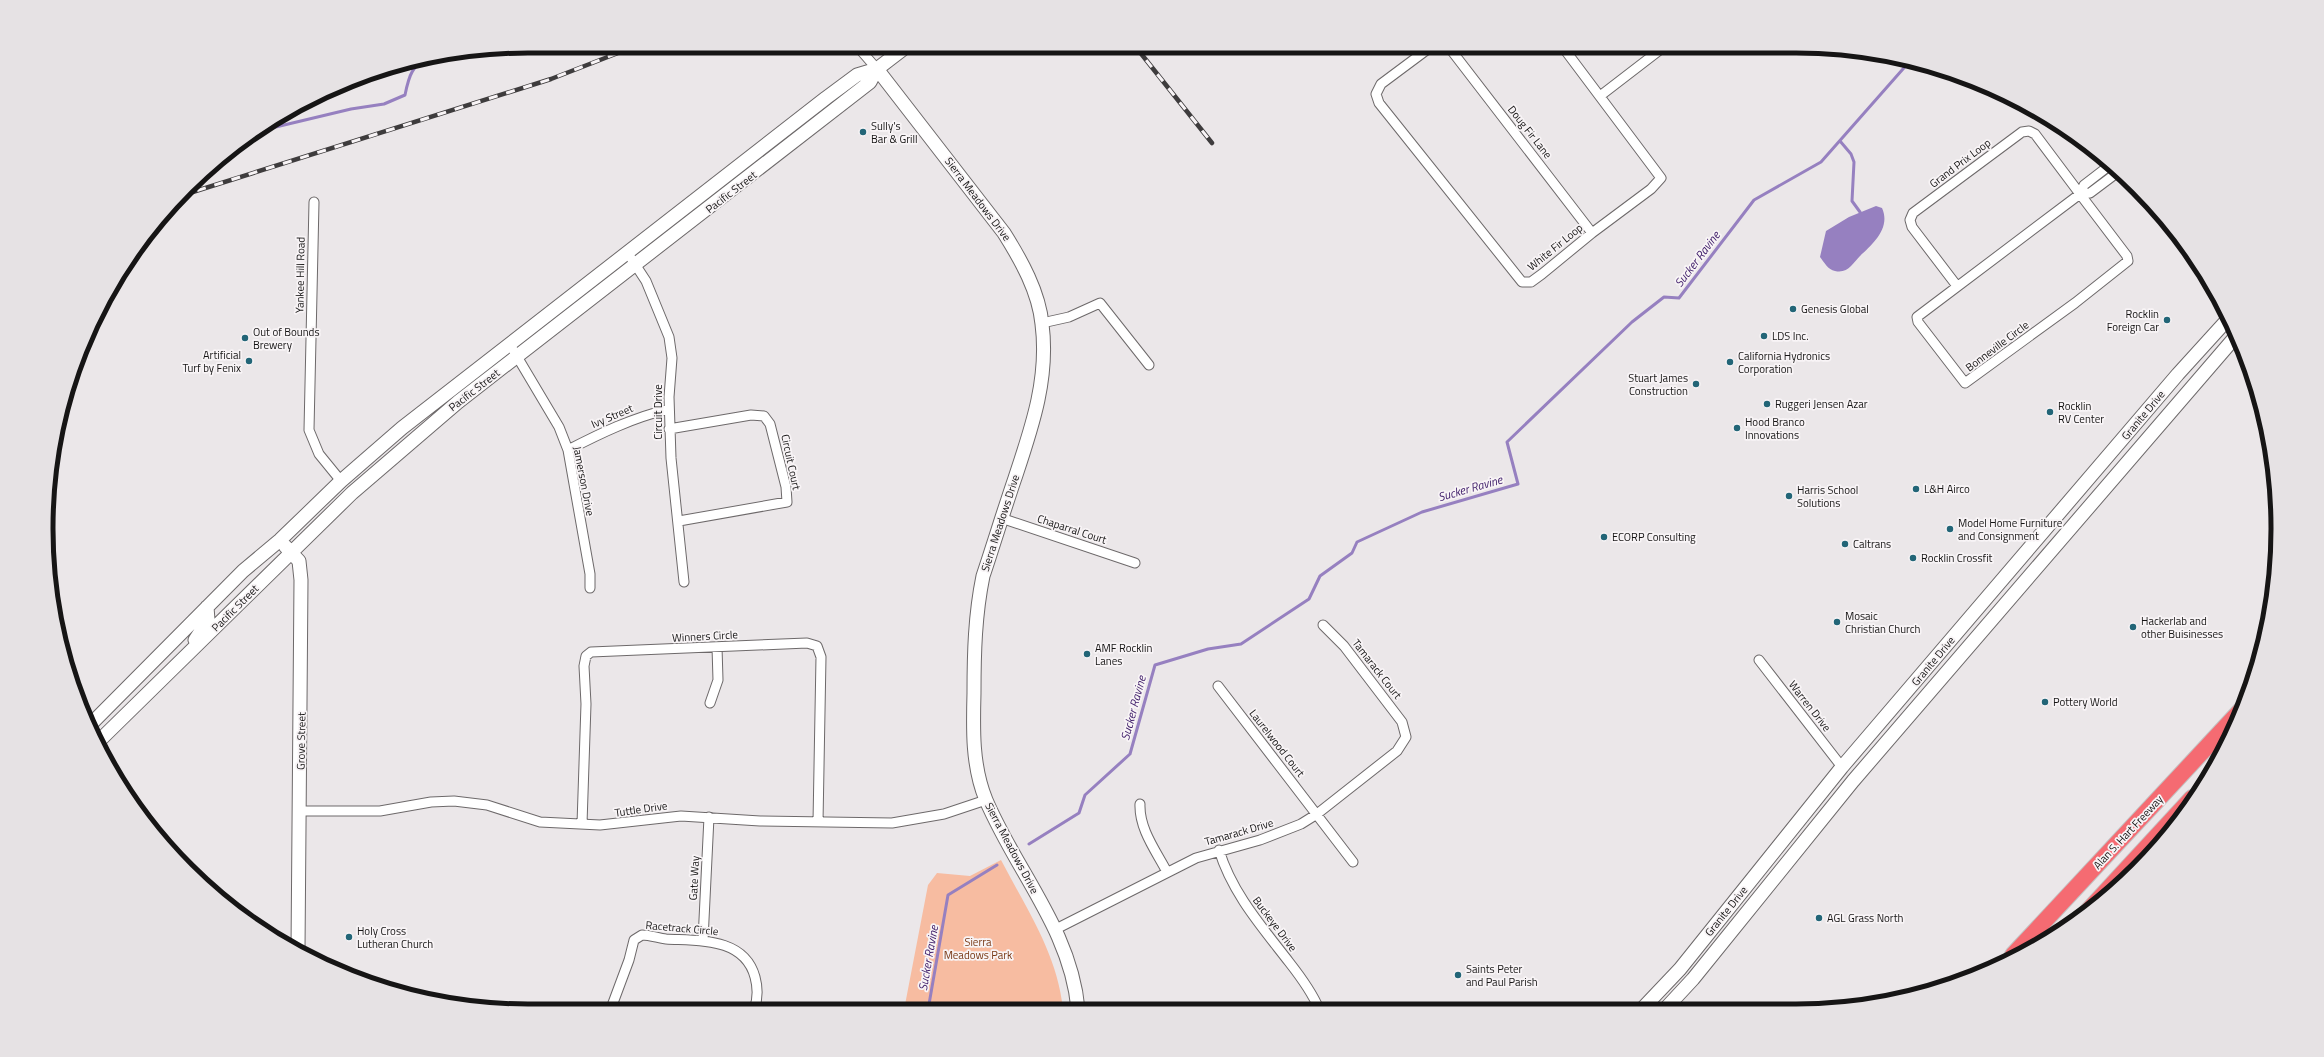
<svg xmlns="http://www.w3.org/2000/svg" width="2324" height="1057" font-family="'Titillium Web',sans-serif">
<rect width="100%" height="100%" fill="#ebe7e9"/>
<path fill="#f7bca1" d="M1001,860C1027,910 1057,953 1063,1009L904,1010L928,885L937,873L970,876Z"/>
<path fill="#9680c0" d="M1876,206L1882,208C1891,228 1873,244 1860,256C1853,263 1848,274 1835,271C1828,270 1824,262 1820,257L1826,231L1849,217Z"/>
<g fill="none" stroke-linecap="round" stroke-linejoin="round">
<path stroke="#9680c0" stroke-width="3" d="M259,131L351,109L384,104L405,95C409,75 412,65 431,56
M1840,141L1851,154L1854,162L1852,201L1860,212
M1029,844L1079,813L1085,795L1130,754L1155,665L1208,649L1241,644L1309,599L1320,576L1352,553L1357,542L1422,512L1518,484L1507,442L1632,322L1664,297L1679,298L1754,200L1821,162L1910,61
M928,1010L948,895L997,865"/>
<defs>
<path id="street" d="M857,46L877,69
M1432,46L1381,84L1376,94L1379,103L1522,282H1531L1542,274L1592,233L1651,189L1661,178L1562,46
M1448,46L1592,233
M1600,96L1665,46
M2080,194L2090,193L2118,172
M314,202L309,430L319,454L341,481
M627,252L646,281L669,337L672,358L669,397L671,458L684,582
M1957,286L1912,227L1910,220L1913,213L2022,132L2029,131L2035,134L2086,202L2127,256L2128,261L2075,303L1965,383L1918,322L1917,317L2080,194L2084,185L2110,165
M1042,323L1069,317L1100,303L1149,365
M509,343L559,427L568,450L590,574V588
M669,429L751,415L764,416L770,424L786,487L787,502L679,521
M568,450C601,433 632,418 669,409
M1001,518L1135,563
M1759,660L1842,767
M1218,686L1353,862
M710,703L718,680L717,647
M1140,804C1139,829 1156,851 1167,872
M300,811H380L431,802L454,801L487,805L540,822L600,825L681,816L760,821L892,823L944,814L986,800
M582,824L586,704L584,666L586,656L591,652L807,643L817,646L821,657L818,822
M1219,850C1232,893 1262,927 1289,962C1300,976 1312,992 1319,1009
M1056,929L1196,858L1260,840L1301,824L1317,814L1397,751L1406,737L1402,722L1344,646L1323,625
M703,940L709,817
M1174,1009H1177
M610,1011L629,960L634,940L642,935C650,935 658,938 666,939C698,941 744,937 755,977C758,988 758,999 754,1010"/>
<path id="secondary" d="M877,69L1004,233C1021,260 1039,292 1042,324C1049,378 1032,427 1015,478C1004,510 994,543 983,576C975,615 974,653 974,693C973,729 972,766 986,800C1016,871 1071,930 1078,1009
M285,546L299,561L301,580L298,950
M195,640L208,620L207,607
M90,725L243,571L280,540L341,481L402,428L826,98L857,75L877,69
M98,742L352,493L458,402L861,89L870,82L877,69L907,46
M1667,1007L1693,979L1853,781L2237,335
M1643,1008L1680,969L1842,767L2178,374L2228,319"/>
<path id="highway" d="M2085,914L2192,798
M2013,955L2243,708"/>
</defs>
<use href="#street" stroke="#6d696a" stroke-width="11"/>
<use href="#secondary" stroke="#6d696a" stroke-width="15"/>
<use href="#highway" stroke="#c2c2c2" stroke-width="18"/>
<use href="#street" stroke="#fff" stroke-width="9"/>
<use href="#secondary" stroke="#fff" stroke-width="13"/>
<use href="#highway" stroke="#f56b72" stroke-width="16"/>
<defs>
<path id="rail" d="M1135,46L1212,143
M180,196L551,79L636,46"/>
</defs>
<use href="#rail" stroke="#3e3c3d" stroke-width="4.5"/>
<use href="#rail" stroke="#f8f4f6" stroke-width="3" stroke-dasharray="9" stroke-linecap="butt"/>
</g>
<g fill="#226577" stroke="#f8f4f6" stroke-width="1.5">
<circle cx="863" cy="132" r="4"/>
<circle cx="1793" cy="309" r="4"/>
<circle cx="2167" cy="320" r="4"/>
<circle cx="1764" cy="336" r="4"/>
<circle cx="245" cy="338" r="4"/>
<circle cx="249" cy="361" r="4"/>
<circle cx="1730" cy="362" r="4"/>
<circle cx="1696" cy="384" r="4"/>
<circle cx="1767" cy="404" r="4"/>
<circle cx="2050" cy="412" r="4"/>
<circle cx="1737" cy="428" r="4"/>
<circle cx="1916" cy="489" r="4"/>
<circle cx="1789" cy="496" r="4"/>
<circle cx="1950" cy="529" r="4"/>
<circle cx="1604" cy="537" r="4"/>
<circle cx="1845" cy="544" r="4"/>
<circle cx="1913" cy="558" r="4"/>
<circle cx="1837" cy="622" r="4"/>
<circle cx="2133" cy="627" r="4"/>
<circle cx="1087" cy="654" r="4"/>
<circle cx="2045" cy="702" r="4"/>
<circle cx="1819" cy="918" r="4"/>
<circle cx="349" cy="937" r="4"/>
<circle cx="1458" cy="975" r="4"/>
</g>
<g text-anchor="middle" dominant-baseline="central" stroke-width="3.5" stroke-linejoin="round" paint-order="stroke">
<g font-size="11" fill="#161515" stroke="#f8f4f6" text-anchor="start">
<text x="871" y="126">Sully's<tspan x="871" dy="13">Bar &amp; Grill</tspan></text>
<text x="1801" y="309">Genesis Global</text>
<text x="2159" y="314" text-anchor="end">Rocklin<tspan x="2159" dy="13">Foreign Car</tspan></text>
<text x="253" y="332">Out of Bounds<tspan x="253" dy="13">Brewery</tspan></text>
<text x="1772" y="336">LDS Inc.</text>
<text x="241" y="355" text-anchor="end">Artificial<tspan x="241" dy="13">Turf by Fenix</tspan></text>
<text x="1738" y="356">California Hydronics<tspan x="1738" dy="13">Corporation</tspan></text>
<text x="1688" y="378" text-anchor="end">Stuart James<tspan x="1688" dy="13">Construction</tspan></text>
<text x="1775" y="404">Ruggeri Jensen Azar</text>
<text x="2058" y="406">Rocklin<tspan x="2058" dy="13">RV Center</tspan></text>
<text x="1745" y="422">Hood Branco<tspan x="1745" dy="13">Innovations</tspan></text>
<text x="1924" y="489">L&amp;H Airco</text>
<text x="1797" y="490">Harris School<tspan x="1797" dy="13">Solutions</tspan></text>
<text x="1958" y="523">Model Home Furniture<tspan x="1958" dy="13">and Consignment</tspan></text>
<text x="1612" y="537">ECORP Consulting</text>
<text x="1853" y="544">Caltrans</text>
<text x="1921" y="558">Rocklin Crossfit</text>
<text x="1845" y="616">Mosaic<tspan x="1845" dy="13">Christian Church</tspan></text>
<text x="2141" y="621">Hackerlab and<tspan x="2141" dy="13">other Buisinesses</tspan></text>
<text x="1095" y="648">AMF Rocklin<tspan x="1095" dy="13">Lanes</tspan></text>
<text x="2053" y="702">Pottery World</text>
<text x="1827" y="918">AGL Grass North</text>
<text x="357" y="931">Holy Cross<tspan x="357" dy="13">Lutheran Church</tspan></text>
<text x="1466" y="969">Saints Peter<tspan x="1466" dy="13">and Paul Parish</tspan></text>
</g>
<g font-size="11" fill="#161515" stroke="#f8f4f6">
<text transform="translate(1530 132) rotate(52)">Doug Fir Lane</text>
<text transform="translate(1960 163) rotate(-37)">Grand Prix Loop</text>
<text transform="translate(731 192) rotate(-38)">Pacific Street</text>
<text transform="translate(978 199) rotate(53)">Sierra Meadows Drive</text>
<text transform="translate(1555 247) rotate(-39)">White Fir Loop</text>
<text transform="translate(300 275) rotate(-89)">Yankee Hill Road</text>
<text transform="translate(1997 346) rotate(-37)">Bonneville Circle</text>
<text transform="translate(474 390) rotate(-38)">Pacific Street</text>
<text transform="translate(658 412) rotate(-90)">Circuit Drive</text>
<text transform="translate(2143 415) rotate(-50)">Granite Drive</text>
<text transform="translate(612 416) rotate(-23)">Ivy Street</text>
<text transform="translate(791 462) rotate(78)">Circuit Court</text>
<text transform="translate(584 481) rotate(79)">Jamerson Drive</text>
<text transform="translate(1000 523) rotate(-72)">Sierra Meadows Drive</text>
<text transform="translate(1072 529) rotate(18)">Chaparral Court</text>
<text transform="translate(235 608) rotate(-45)">Pacific Street</text>
<text transform="translate(705 636) rotate(-3)">Winners Circle</text>
<text transform="translate(1933 661) rotate(-50)">Granite Drive</text>
<text transform="translate(1377 669) rotate(52)">Tamarack Court</text>
<text transform="translate(1810 706) rotate(52)">Warren Drive</text>
<text transform="translate(301 741) rotate(-89)">Grove Street</text>
<text transform="translate(1277 743) rotate(52)">Laurelwood Court</text>
<text transform="translate(641 809) rotate(-8)">Tuttle Drive</text>
<text transform="translate(1239 832) rotate(-16)">Tamarack Drive</text>
<text transform="translate(2128 832) rotate(-47)">Alan S. Hart Freeway</text>
<text transform="translate(1012 848) rotate(62)">Sierra Meadows Drive</text>
<text transform="translate(694 878) rotate(-87)">Gate Way</text>
<text transform="translate(1726 911) rotate(-51)">Granite Drive</text>
<text transform="translate(1275 924) rotate(53)">Buckeye Drive</text>
<text transform="translate(682 928) rotate(5)">Racetrack Circle</text>
</g>
<g font-size="11" fill="#783815" stroke="#f8f4f6">
<text x="978" y="942">Sierra<tspan x="978" dy="13">Meadows Park</tspan></text>
</g>
<g font-size="12" font-style="italic" fill="#3c1a67" stroke="#f8f4f6">
<text transform="translate(1697 259) rotate(-53)">Sucker Ravine</text>
<text transform="translate(1470 488) rotate(-16)">Sucker Ravine</text>
<text transform="translate(1133 708) rotate(-75)">Sucker Ravine</text>
<text transform="translate(928 958) rotate(-80)">Sucker Ravine</text>
</g>
</g>
<path d="M0 0H2324V1057H0ZM528 53H1796A475 475 0 0 1 2271 528V529A475 475 0 0 1 1796 1004H528A475 475 0 0 1 53 529V528A475 475 0 0 1 528 53Z" fill="#e6e2e4" fill-rule="evenodd"/>
<path fill="none" stroke="#161515" stroke-width="5" d="M528 53H1796A475 475 0 0 1 2271 528V529A475 475 0 0 1 1796 1004H528A475 475 0 0 1 53 529V528A475 475 0 0 1 528 53Z"/>
</svg>
